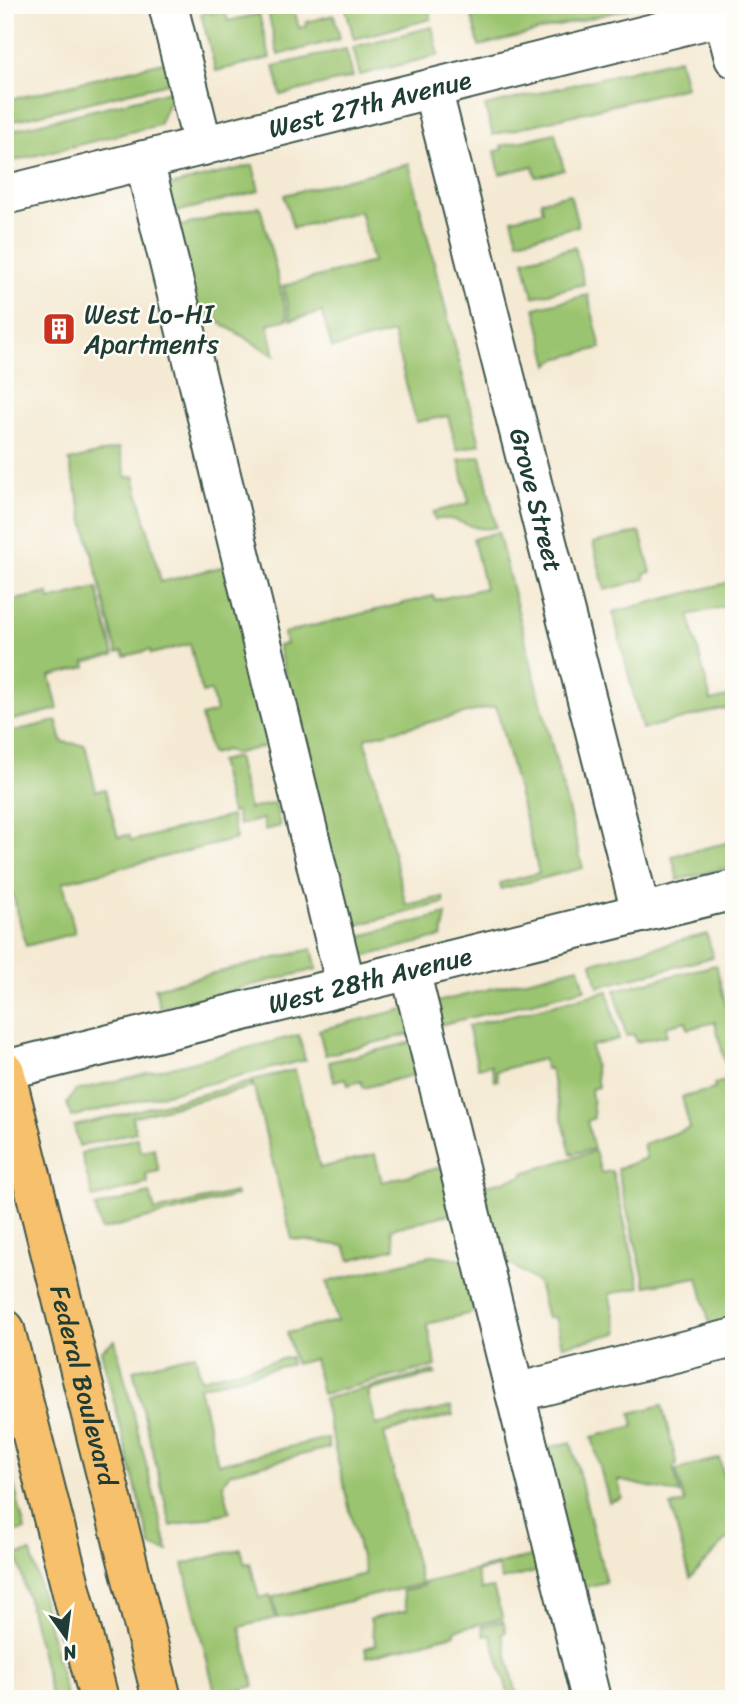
<svg xmlns="http://www.w3.org/2000/svg" width="739" height="1704" font-family="Sriracha,sans-serif">
<rect width="100%" height="100%" fill="#fdfcf7"/>
<filter id="ink" filterUnits="userSpaceOnUse"><feTurbulence type="fractalNoise" baseFrequency=".0143" numOctaves="2"/><feDisplacementMap in="SourceGraphic" scale="14" xChannelSelector="R" yChannelSelector="G"/><feConvolveMatrix kernelMatrix="1 2 1 2 8 2 1 2 1" color-interpolation-filters="sRGB"/></filter>
<filter id="wash" filterUnits="userSpaceOnUse"><feTurbulence type="fractalNoise" baseFrequency=".00686" numOctaves="4" result="noise"/><feDisplacementMap in="SourceGraphic" scale="28" xChannelSelector="R" yChannelSelector="G"/><feGaussianBlur stdDeviation="1.57" result="paint"/><feColorMatrix in="noise" values="0 0 0 0 0 0 0 0 0 0 0 0 0 0 0 0 0 1.4 0 .05"/><feComposite in="paint" operator="in"/></filter>
<g filter="url(#wash)">
<rect width="100%" height="100%" fill="#f4e9d2"/>
<path fill="#9bc470" stroke="#5d8052" stroke-width="2" d="M275,5H293L299,28L307,26L306,22L334,15L340,39L278,55L268,12L275,10Z
M345,5H428L431,19L354,39Z
M519,5H629L630,8L479,46L472,17Z
M211,11L212,14L225,11L228,21L259,14L270,58L216,71L201,14Z
M432,27L439,55L360,75L353,47Z
M346,49L353,77L281,95L274,66Z
M679,59L686,87L493,135L485,106Z
M167,61L172,82L5,123V101Z
M174,90L159,125L5,163V132Z
M555,133L564,170L536,177L533,166L500,174L495,151L502,150L501,146Z
M409,164L480,444L457,450L448,416L416,422L393,333L332,348L322,312L291,320L283,286L373,262L360,211L293,228L284,195Z
M253,165L259,191L172,213L165,187Z
M570,194L578,226L518,241L512,219L543,211L541,201Z
M260,206L288,319L268,324L275,356L193,306L173,228Z
M575,247L584,284L533,297L524,260Z
M588,295L601,348L556,359L549,365L535,308Z
M119,448L127,478L134,476L161,582L233,564L278,743L234,754L226,750L211,754L201,716L216,712L211,691L202,693L190,644L151,654L150,650L125,656L123,651L117,653L69,461Z
M481,456L496,527C470,534 461,514 435,520L433,512L469,503L459,460Z
M498,532L583,868L501,889L500,883L539,873L496,706L365,738L406,905L443,897L444,903L349,927L278,646L286,644L284,633L433,596L435,600L485,588L473,539Z
M640,532L651,572L644,574L645,579L605,590L593,543Z
M734,581V604L689,615L711,701L734,695V706L642,729L613,612Z
M97,588L114,655L85,662L86,667L50,676L58,709L5,722V602L48,593L50,600Z
M57,721L62,742L85,745L96,791L105,789L118,837L129,835L131,841L231,816L236,839L63,882L75,933L26,946L5,863V733Z
M237,757L249,809L275,803L280,826L265,830L263,819L239,825L236,812L231,813L219,761Z
M734,841V866L678,880L672,856Z
M446,914L442,937L357,958L353,938Z
M707,934L713,957L598,987L592,963Z
M312,949L317,969L160,1008L155,988Z
M716,965L734,1039V1078L729,1079L715,1022L688,1029L686,1021L666,1026L667,1035L636,1042L634,1034L626,1036L615,990Z
M579,967L585,989L436,1026L437,1002Z
M608,991L619,1039L591,1046L598,1087L591,1089L594,1118L587,1121L594,1149L571,1154L550,1069H546L543,1059L496,1071L498,1080L495,1081L491,1065L478,1068L468,1026Z
M408,1008L414,1033L325,1055L319,1030Z
M299,1035L305,1060L71,1117L67,1104L75,1091Z
M417,1041L429,1087L417,1090L413,1075L363,1088L361,1081L348,1085L346,1078L334,1081L329,1062Z
M295,1070L320,1168L375,1154L382,1182L446,1166L457,1212L391,1229L395,1248L350,1260L345,1246L292,1239L252,1080Z
M734,1079V1319L710,1325L698,1277L646,1286L617,1169L646,1158L643,1144L690,1128L682,1097L715,1089L714,1084Z
M251,1082L252,1087L132,1117L136,1132L79,1146L74,1126Z
M137,1138L141,1152L154,1148L159,1171L146,1174L148,1183L93,1198L81,1153Z
M595,1151L601,1173L612,1171L640,1287L609,1294L618,1333L562,1346L555,1317L547,1318L538,1283L511,1264L494,1269L475,1188L523,1176V1173Z
M235,1192L236,1196L101,1230L95,1207L150,1193L155,1211Z
M434,1255L471,1261L483,1310L427,1324L436,1366L322,1394L314,1359L295,1364L287,1333L337,1321L327,1282Z
M115,1340L168,1551L151,1547L101,1351Z
M195,1354L201,1379L290,1357L291,1364L199,1387L218,1464L327,1438L329,1448L230,1473L223,1484L230,1512L171,1526L133,1370Z
M435,1371L436,1374L368,1391L376,1425L451,1407L453,1415L384,1433L421,1584L278,1618L273,1597L365,1574L323,1399Z
M662,1405L677,1465L673,1467L680,1494L618,1480L622,1498L609,1502L592,1437L634,1426L631,1413Z
M571,1442L606,1582L578,1589L543,1449Z
M5,1450L25,1530L12,1533L5,1506Z
M719,1458L734,1514V1532L690,1578L671,1506L685,1503L676,1470Z
M241,1549L245,1564L250,1563L259,1598L270,1595L276,1618L240,1627L254,1686L216,1696L183,1564Z
M31,1552L67,1699H52L17,1555Z
M540,1554L544,1570L502,1580L498,1567L476,1572L481,1590L493,1588L503,1618L455,1630V1634L367,1657L365,1648L376,1645L370,1619L407,1610L402,1591L423,1586V1583Z
M503,1621L506,1632L502,1634L518,1699H510L491,1635L484,1636L482,1626Z"/>
</g>
<g filter="url(#ink)">
<g fill="none" stroke-linecap="round" stroke-linejoin="round">
<defs>
<g id="minor">
<path d="M168,5L203,146"/>
<path d="M723,16L734,58"/>
<path id="s1" d="M432,88L641,913"/>
<path d="M144,160L346,986"/>
<path id="s2" d="M5,195L734,13"/>
<path d="M410,970L591,1699"/>
<path id="s3" d="M5,1070L734,890"/>
<path d="M515,1393L734,1338"/>
</g>
<g id="major">
<path id="s4" d="M5,1071L162,1699"/>
<path d="M5,1329L99,1699"/>
</g>
</defs>
<use href="#minor" stroke="#3f574c" stroke-width="42"/>
<use href="#major" stroke="#3f574c" stroke-width="42"/>
<use href="#minor" stroke="#fff" stroke-width="38"/>
<use href="#major" stroke="#f7c06c" stroke-width="38"/>
</g>
</g>
<defs>
<symbol id="building-square" viewBox="-11 -11 22 22"><rect x="-9" y="-9" width="18" height="18" rx="4" fill="#c8321e" stroke="#fdfcf7"/><path d="M-4-6H4V6H1V3H-1V6H-4ZM-2.5-4.3h1.7v1.8h-1.7ZM.8-4.3h1.7v1.8H.8ZM-2.5-1h1.7V.8h-1.7ZM.8-1h1.7V.8H.8Z" fill="#fff"/></symbol>
</defs>
<g fill-rule="evenodd">
<use href="#building-square" x="40" y="310" width="38" height="38"/>
</g>
<g text-anchor="middle" dominant-baseline="central" stroke-width="5" stroke-linejoin="round" paint-order="stroke">
<g font-size="26" fill="#1f3d34" stroke="#fdfcf7">
<text stroke="none"><textPath href="#s2" startOffset="376">West 27th Avenue</textPath></text>
<text stroke="none"><textPath href="#s1" startOffset="425">Grove Street</textPath></text>
<text stroke="none"><textPath href="#s3" startOffset="376">West 28th Avenue</textPath></text>
<text stroke="none"><textPath href="#s4" startOffset="324">Federal Boulevard</textPath></text>
</g>
<g font-size="26" fill="#1f3d34" stroke="#fdfcf7" text-anchor="start">
<text x="84" y="314">West Lo-HI<tspan x="84" dy="30">Apartments</tspan></text>
</g>
</g>
<rect width="739" height="1704" fill="none" stroke="#fdfcf7" stroke-width="28"/>
<g transform="translate(66 1637) rotate(166)" stroke="#fdfcf7" stroke-width="5" paint-order="stroke">
<path d="M0-5L12 26L0 18L-12 26Z" fill="#1f3d34"/>
<text y="-10" font-size="19" font-weight="bold" text-anchor="middle" fill="#1f3d34">N</text>
</g>
</svg>
